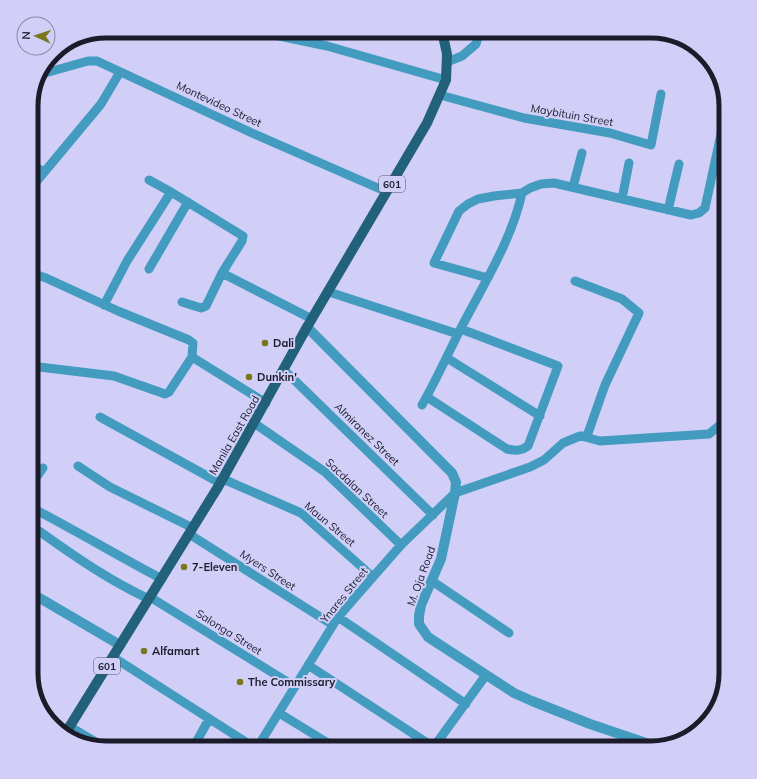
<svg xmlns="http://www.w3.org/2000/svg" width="757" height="779" font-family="Mulish,sans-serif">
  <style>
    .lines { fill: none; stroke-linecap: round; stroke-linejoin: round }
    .minor { stroke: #439cbf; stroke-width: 9 }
    .tertiary { stroke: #439cbf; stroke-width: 10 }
    .primary { stroke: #216179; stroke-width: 10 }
    .poi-dot { fill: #79761b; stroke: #d1cff8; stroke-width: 1.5 }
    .labels { text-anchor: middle; stroke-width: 4; stroke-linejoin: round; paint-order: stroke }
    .shield { fill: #d1cff8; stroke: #525168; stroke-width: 1 }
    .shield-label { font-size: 10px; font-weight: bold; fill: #1c1b2a }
    .street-label { font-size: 11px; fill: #1c1b2a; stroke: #d1cff8 }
    .poi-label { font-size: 11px; font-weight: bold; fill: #1c1b2a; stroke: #d1cff8; text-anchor: start }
    .rim { fill: none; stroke: #1c1b2a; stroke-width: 5 }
  </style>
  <rect width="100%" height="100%" fill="#d1cff8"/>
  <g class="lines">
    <path class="minor" d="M255,31l72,15 119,34
      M447,62l15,-6 14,-12 4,-13
      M38,75l50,-14h9l155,72 135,59
      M440,95l84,23 86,15 41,12 10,-51
      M31,164l13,8
      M149,180l22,12 72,44 -1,5 -20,32 -16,33 -5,2 -19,-6
      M573,187l9,-34
      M31,188l70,-84 19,-32
      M622,199l7,-36
      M668,210l11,-46
      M149,269l39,-67
      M31,273l15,5 72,33 71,29 4,3 -1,14 74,46
      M222,273l90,46
      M488,278l-54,-15 25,-52 9,-7 10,-5 16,-3 28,-3 8,-5 11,-4 13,-1 137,32 8,-2 6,-5 21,-97
      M329,292l129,42
      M104,305l23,-44 44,-69
      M447,358l93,58
      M31,366l83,10 51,18 4,-2 23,-35
      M284,370l149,145
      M427,397l80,52c9,2 14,2 21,-3l30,-80 -97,-37
      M422,405c13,-23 24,-47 36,-71 23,-46 53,-91 64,-141
      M100,417l120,66
      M254,423l71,49 76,73
      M581,436l19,5 109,-7 17,-14
      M78,466l32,21 83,41
      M223,479l78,34 72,64
      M31,485l12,-17
      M38,511c42,22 82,46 124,68
      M39,531c35,25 71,50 110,68
      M189,534l144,91
      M432,581l77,52
      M150,597l144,89
      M338,617l128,87
      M113,657l142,91
      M308,665l127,83
      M279,713l57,35
      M69,726l37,22
      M193,748l16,-29
      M257,748l81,-131 63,-72 54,-52 75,-26 14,-7 19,-17 17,-7h7l18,-51 34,-72 -17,-14 -47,-18
      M433,748l53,-73"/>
    <path class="tertiary" d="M307,327l145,146 4,9 -1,11 -14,66 -20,46 -2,11v8l9,13 86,56 18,8 58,23 65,22
      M31,593l89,52"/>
    <path class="primary" d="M65,734l153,-247 89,-160 120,-204 19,-43 1,-26 -5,-23"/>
  </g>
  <g class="poi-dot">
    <circle cx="265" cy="343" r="4"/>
    <circle cx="249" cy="377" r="4"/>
    <circle cx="184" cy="567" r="4"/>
    <circle cx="144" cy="651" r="4"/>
    <circle cx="240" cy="682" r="4"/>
  </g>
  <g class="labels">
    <g class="shield">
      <rect x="379" y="176" width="26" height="16" rx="3"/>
      <rect x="94" y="658" width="26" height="16" rx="3"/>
    </g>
    <g class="shield-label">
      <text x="392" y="188">601</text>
      <text x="107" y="670">601</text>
    </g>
    <g class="street-label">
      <text transform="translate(219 104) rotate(25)" y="4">Montevideo Street</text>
      <text transform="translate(572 115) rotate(10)" y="4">Maybituin Street</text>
      <text transform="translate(367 434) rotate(44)" y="4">Almiranez Street</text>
      <text transform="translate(234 435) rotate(-60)" y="4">Manila East Road</text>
      <text transform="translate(357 488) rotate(43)" y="4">Sacdalan Street</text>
      <text transform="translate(330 524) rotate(40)" y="4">Maun Street</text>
      <text transform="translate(268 570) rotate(33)" y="4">Myers Street</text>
      <text transform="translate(421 576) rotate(-70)" y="4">M. Oja Road</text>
      <text transform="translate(344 595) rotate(-51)" y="4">Ynares Street</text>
      <text transform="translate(229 632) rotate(32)" y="4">Salonga Street</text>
    </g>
    <g class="poi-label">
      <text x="273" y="347">Dali</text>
      <text x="257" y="381">Dunkin'</text>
      <text x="192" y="571">7-Eleven</text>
      <text x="152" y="655">Alfamart</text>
      <text x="248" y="686">The Commissary</text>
    </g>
  </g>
  <path d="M0 0H757V779H0ZM106 38H651A68 68 0 0 1 719 106V673A68 68 0 0 1 651 741H106A68 68 0 0 1 38 673V106A68 68 0 0 1 106 38Z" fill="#d1cff8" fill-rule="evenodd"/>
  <path class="rim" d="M106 38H651A68 68 0 0 1 719 106V673A68 68 0 0 1 651 741H106A68 68 0 0 1 38 673V106A68 68 0 0 1 106 38Z"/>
  <g transform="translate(36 36) rotate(273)"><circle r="19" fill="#d1cff8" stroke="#8987a6"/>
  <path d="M0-3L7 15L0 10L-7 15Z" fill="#79761b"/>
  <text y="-6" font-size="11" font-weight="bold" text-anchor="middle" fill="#1c1b2a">N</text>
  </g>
</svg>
